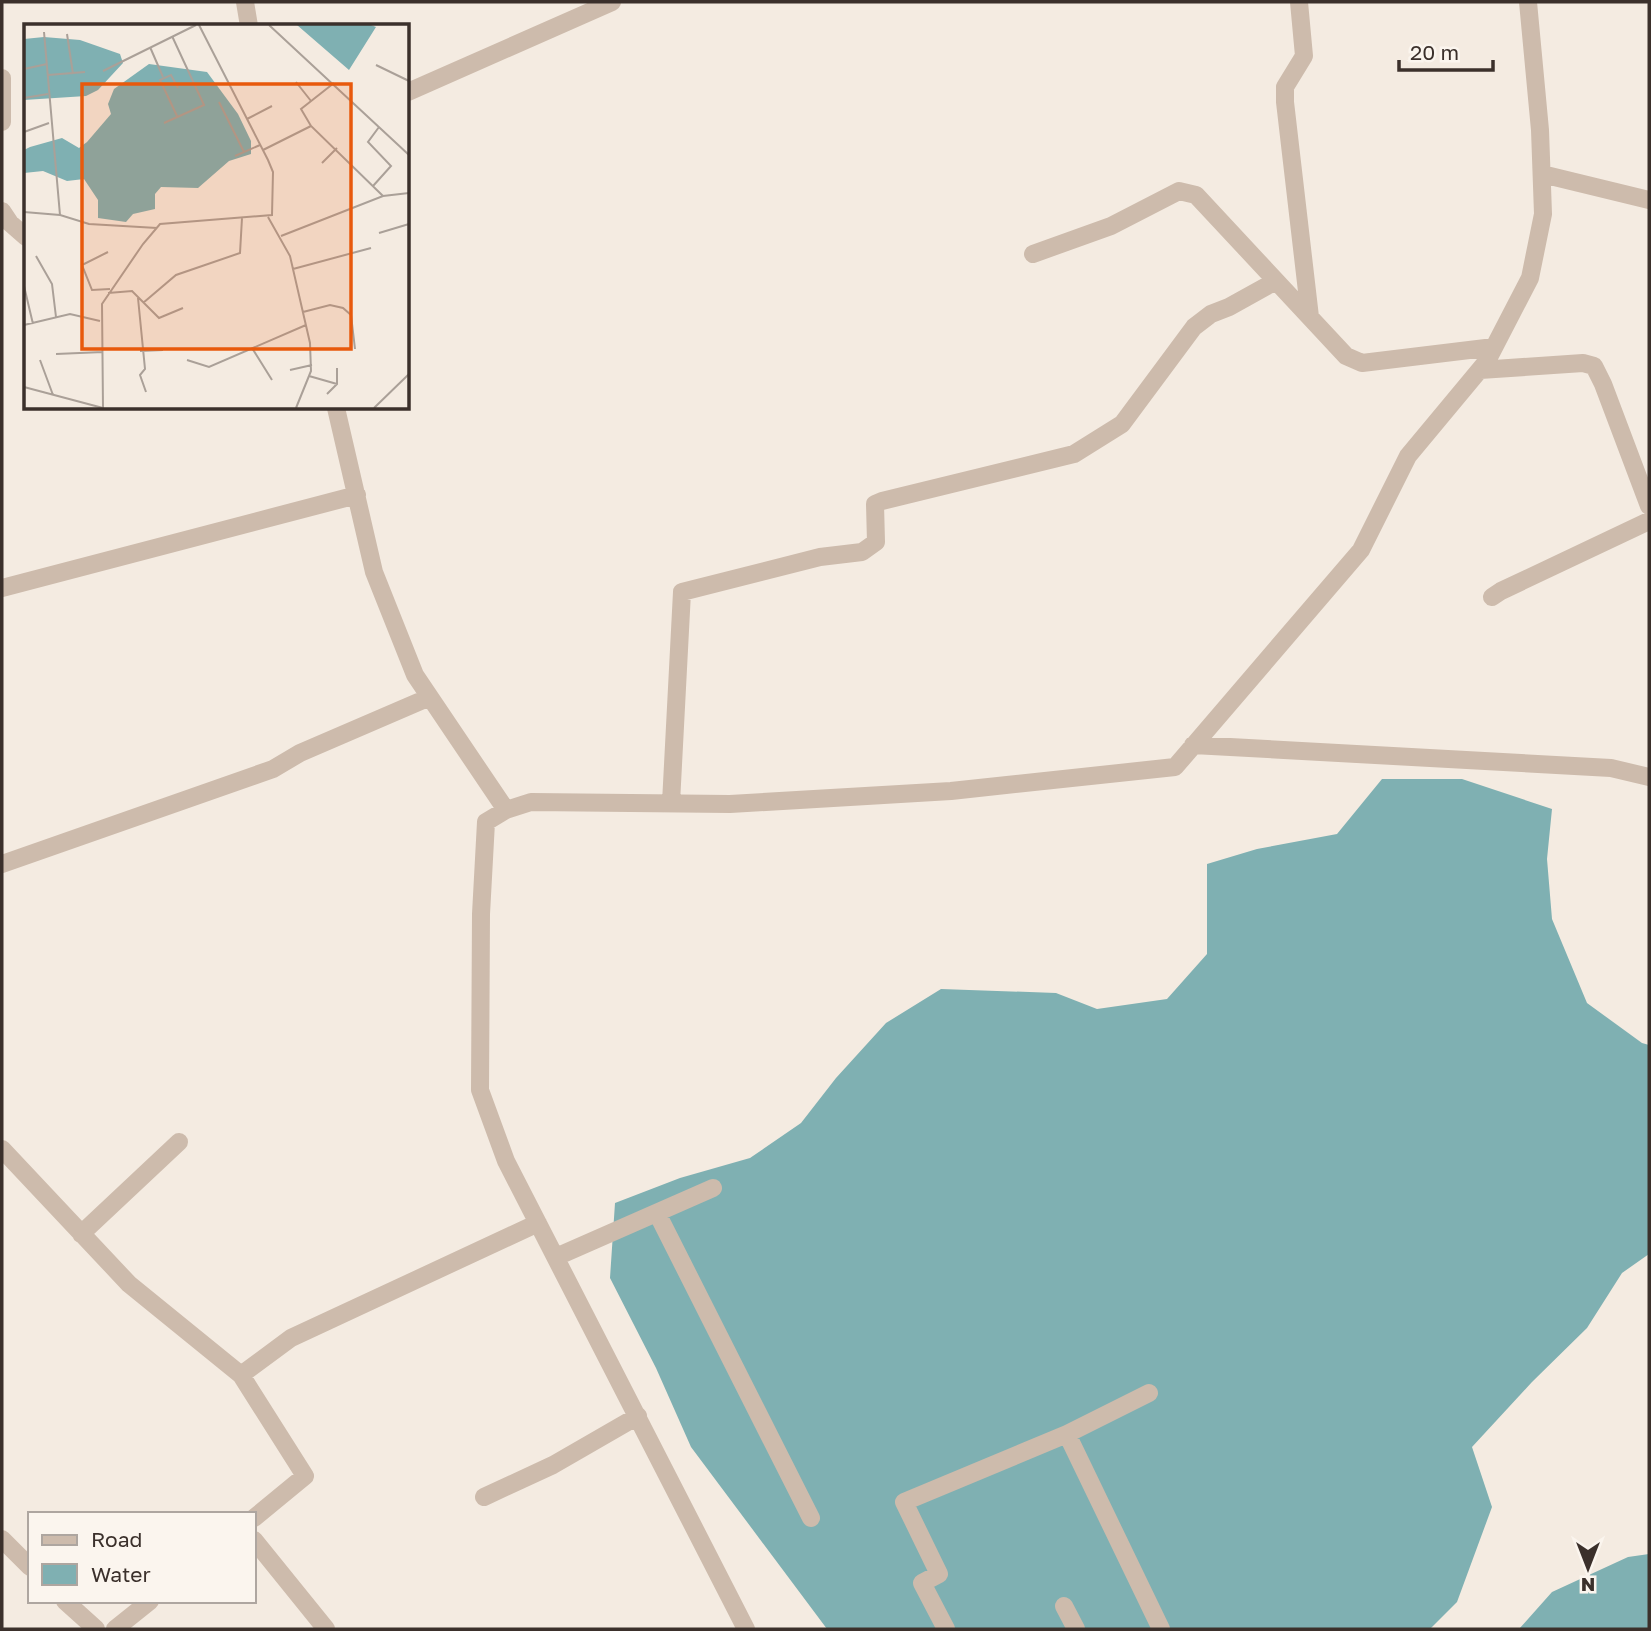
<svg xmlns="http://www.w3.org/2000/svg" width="1651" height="1631" font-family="'Golos Text',sans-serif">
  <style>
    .water { fill: #7fb0b2 }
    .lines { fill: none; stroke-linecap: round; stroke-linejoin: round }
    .minor { stroke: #cdbbac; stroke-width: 18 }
    .inset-road { fill: none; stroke: #aaa098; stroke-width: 2 }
    .view { fill: #e8590c; fill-opacity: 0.15; stroke: #e8590c; stroke-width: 3.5 }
    .inset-edge { fill: none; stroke: #3b302b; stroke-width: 3.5 }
  </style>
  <rect width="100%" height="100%" fill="#f4ebe1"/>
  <path class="water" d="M1382,779h80l90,30 -5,50 5,60 35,84 55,40 7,2v209l-27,19 -35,55 -55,54 -60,65 20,60 -35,95 -27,27h-603l-136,-182 -35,-79 -46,-90 5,-75 65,-25 70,-20 51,-35 35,-45 50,-55 55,-34 115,4 41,16 70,-10 40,-45v-90l50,-15 80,-15z
    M1649,1554v75h-130l33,-37 76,-35z"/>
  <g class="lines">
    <path class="minor" d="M245,2l4,24
      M1299,2l5,54 -19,31v15l25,215
      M2,78v44
      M408,92l204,-90
      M1542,174l107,26
      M2,211l8,12 16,14
      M1033,254l78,-28 68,-35 17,4 150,161 16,7 132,-16
      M1480,370l103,-7 11,3 9,18 46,122
      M336,408l38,164 41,103 91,135
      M2,588l355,-93
      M1492,597l9,-6 148,-70
      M1193,745l418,23 38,9
      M671,803l11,-211 138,-35 42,-5 14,-10 -1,-38 7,-3 192,-47 48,-30 72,-97 17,-13 18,-7 47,-26
      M2,864l271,-95 27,-16 130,-56
      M2,1149l127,135 112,91 64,101 -51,42
      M657,1213l154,305
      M81,1234l98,-92
      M556,1257l157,-69
      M241,1375l50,-37 247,-115
      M1067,1434l94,195
      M484,1497l69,-32 85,-49
      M2,1539l28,28
      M254,1540l72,89
      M65,1601l31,28
      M1064,1606l12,23
      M115,1629l35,-28
      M746,1629l-240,-468 -26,-71 1,-176 5,-92 20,-12 25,-8 199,2 221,-13 224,-24 186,-217 47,-94 79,-95 43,-83 13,-64 -3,-84 -12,-128
      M946,1629l-24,-46 17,-9 -35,-72 163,-68 82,-41"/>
  </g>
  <g transform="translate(24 24)">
    <rect width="385" height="385" fill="#f4ebe1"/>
    <path d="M273,1h74l5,2 -27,43zM20,13l36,3 40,14 3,9 -25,27 -12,6 -62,4v-61zM125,40l58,8 31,42 13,27v13l-22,7 -31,27 -37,-1 -6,7v15l-22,5 -7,8 -28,-4v-18l-14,-21 -17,2 -24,-10 -19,2v-23l6,-3 32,-9 17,10 8,-6 24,-28 -3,-10 6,-15z" fill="#7fb0b2"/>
    <path class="inset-road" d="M245,1l140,130M20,8l16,183 29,9 68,4M43,10l6,40M126,23l13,30M352,41l33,16M0,45l23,-5M79,47l93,-46M24,51l37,-3M272,58l15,19M310,59l-33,26 10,17 72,70M0,74l24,-4M195,78l25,50M153,92l-17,-36 11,-5 7,13M223,95l25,-13M140,99l40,-18 -32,-69M0,108l25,-9M239,126l48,-24M211,132l25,-11M298,139l15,-15M349,162l18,-20 -23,-24 11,-15M0,188l36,3M244,193l22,39 20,87 1,28 -15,37M355,209l30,-9M257,212l102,-40 26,-3M84,228l-26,13 10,25 18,-1M12,232l16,28 4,33M269,245l78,-21M0,262l9,38M84,269l24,-2 27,27 24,-10M114,274l7,71 -5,6 6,17M119,279l33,-28 64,-22 2,-35M279,288l27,-7 13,3 8,7 4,34M0,301l46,-11 30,7M228,324l20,32M116,327l23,-1M32,330l47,-2M16,336l13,35M163,336l22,7 97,-42M266,346l22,-5M285,352l28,8M0,363l79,21M303,370l10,-10v-16M79,384l-1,-104 41,-60 17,-20 112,-9 1,-43 -5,-12 -69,-135M350,384l35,-34"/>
    <path class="view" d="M58,60h269v265h-269z"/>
    <rect width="385" height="385" class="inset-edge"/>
  </g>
  <rect width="1651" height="1631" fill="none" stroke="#3b302b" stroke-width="7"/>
  <rect x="28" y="1512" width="228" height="91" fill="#fbf5ee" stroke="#aea6a0" stroke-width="2"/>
  <rect x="42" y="1535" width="35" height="10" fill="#cdbbac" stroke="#aea6a0" stroke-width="2"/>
  <text x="91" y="1547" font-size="21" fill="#3b302b">Road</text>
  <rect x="42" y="1564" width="35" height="21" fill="#7fb0b2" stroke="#aea6a0" stroke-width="2"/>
  <text x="91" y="1582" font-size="21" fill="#3b302b">Water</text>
  <g transform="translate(1588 1568) rotate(180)" stroke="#fbf5ee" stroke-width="5" paint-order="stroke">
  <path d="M0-5L12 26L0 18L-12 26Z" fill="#3b302b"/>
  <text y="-10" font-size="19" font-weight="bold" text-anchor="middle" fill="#3b302b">N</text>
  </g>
  <path d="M1399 60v10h94v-10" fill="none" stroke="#3b302b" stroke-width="3.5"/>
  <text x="1410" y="60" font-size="21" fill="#3b302b" stroke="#fbf5ee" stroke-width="5" paint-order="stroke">20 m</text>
</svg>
